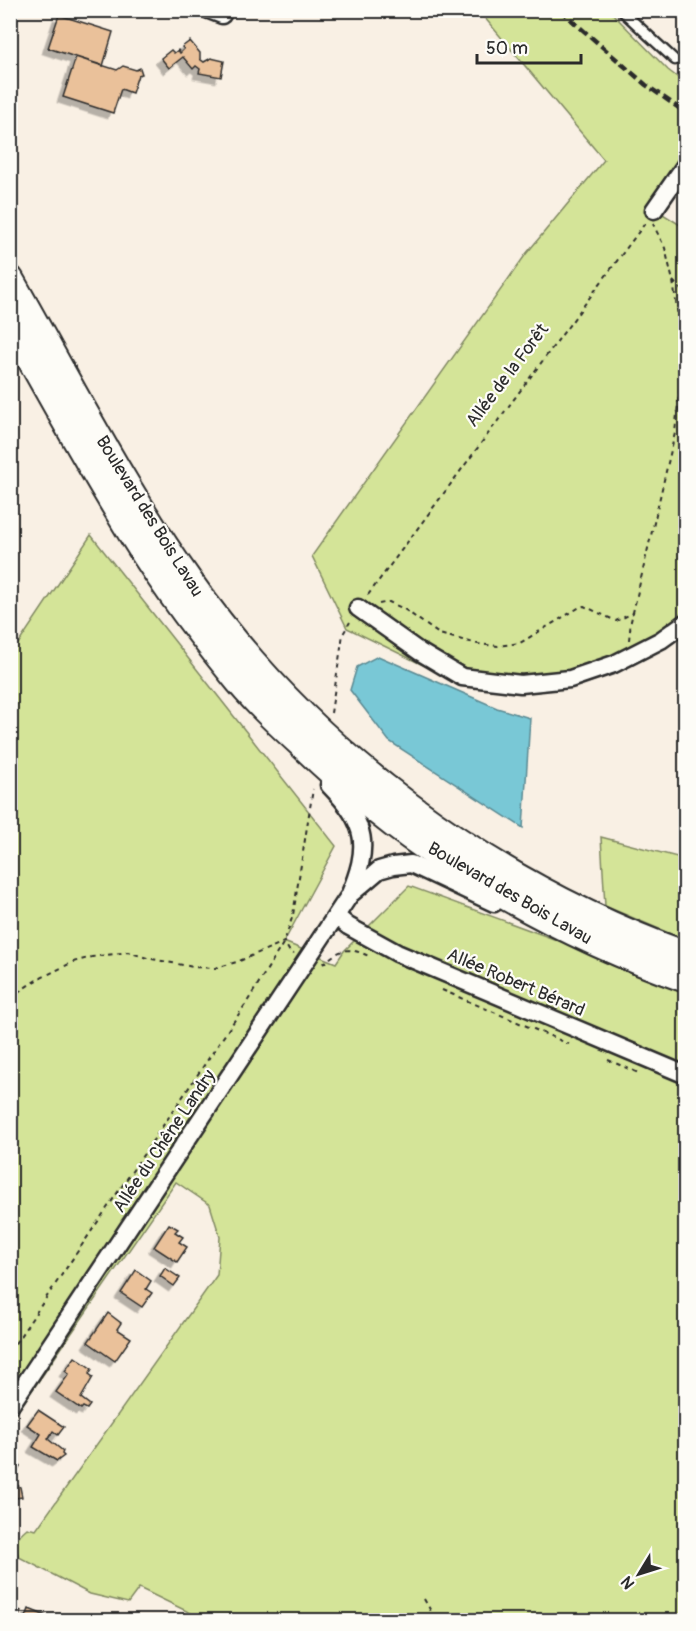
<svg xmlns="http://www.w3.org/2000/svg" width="696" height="1631" font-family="Pangolin,sans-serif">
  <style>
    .green { fill: #d4e498; stroke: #808862; stroke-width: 1.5 }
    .water { fill: #79c8d6; stroke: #5a8992; stroke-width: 1.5 }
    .building { fill: #eac19a; stroke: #2b2b2b; stroke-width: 1.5; filter: url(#shadow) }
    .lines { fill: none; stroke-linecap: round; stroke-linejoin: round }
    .service-casing { stroke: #2b2b2b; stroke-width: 13 }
    .minor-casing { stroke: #2b2b2b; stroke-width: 21 }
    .primary-casing { stroke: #2b2b2b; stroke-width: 30 }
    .path { stroke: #2b2b2b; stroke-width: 2; stroke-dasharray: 4.5 4.5; stroke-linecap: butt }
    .service { stroke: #fdfcf7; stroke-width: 8 }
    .minor { stroke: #fdfcf7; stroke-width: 16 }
    .primary { stroke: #fdfcf7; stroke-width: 26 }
    .rail { stroke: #2b2b2b; stroke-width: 4.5; stroke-dasharray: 9 4.5; stroke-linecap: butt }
    .labels { text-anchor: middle; stroke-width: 4.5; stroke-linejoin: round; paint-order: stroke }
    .street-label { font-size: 18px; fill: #2b2b2b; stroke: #fdfcf7 }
  </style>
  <defs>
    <filter id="shadow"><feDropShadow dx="-5.5" dy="5.5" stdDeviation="0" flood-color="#0004"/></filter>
  </defs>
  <rect width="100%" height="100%" fill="#f9f0e4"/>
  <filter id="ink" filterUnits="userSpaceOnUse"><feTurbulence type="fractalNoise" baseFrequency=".0167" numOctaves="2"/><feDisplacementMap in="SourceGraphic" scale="12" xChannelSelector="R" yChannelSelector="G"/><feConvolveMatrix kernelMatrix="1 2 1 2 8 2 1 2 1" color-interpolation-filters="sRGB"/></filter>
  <g filter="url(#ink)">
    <path class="green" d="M479,11h131l58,59 17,13v92l-27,36 27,17v385l-63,48 -92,30 -55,-4 -54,-23 -74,-36 -35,-72 214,-302 78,-94z
      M91,535l245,311 -52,96 52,21 8,-12 65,-65 276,101v633h-480l-66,-32 -11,15 -38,-9 -71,-37c-6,-14 -4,-19 8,-29l9,2 181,-255 3,-38 -10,-32 -34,-23 -165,239v-778l7,1z
      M601,837l84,22v81l-80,-34z"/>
    <path class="water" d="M378,656l119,52 33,10 -7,110 -134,-87 -39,-51 7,-23z"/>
    <path class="building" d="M59,15l54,17 -10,34 -55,-18z
      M190,41l10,12v6l4,3 7,-4 13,3 -3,16 -22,-4 1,-4 -4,-3 -3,3 -10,-12 -14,11 -8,-10 10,-8 3,3 4,-3 2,3 4,-4 -2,-2z
      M76,57l41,13 6,-4 13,4 4,-2 2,6 -4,1 -6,18 -11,-4 -8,24 -50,-16z
      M169,1224l9,5 -3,3 8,5 -4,5 8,5 -10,15 -23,-15z
      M165,1268l15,10 -6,8 -14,-10z
      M136,1270l15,11 -5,8 6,4 -10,14 -21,-14z
      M108,1313l13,10 -4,6 14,9 -16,23 -27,-19z
      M75,1357l17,12 -3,5 4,3 -12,21 9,7 -3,4 -4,-2 -2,2 -25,-17 13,-18 -4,-3z
      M38,1410l26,17 -6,8 -5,-4 -5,8 15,12 -1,3 2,2 -7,5 -24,-14 8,-13 -14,-9z
      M15,1456l2,9 3,1 -9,15 9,6 2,10 -12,2v-42z
      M10,1600l6,2 -2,6 7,3 -4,9 -4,-1 -3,1z
      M29,1609l17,7 -1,2 15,2h-35z"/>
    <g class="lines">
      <g class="service-casing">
        <path id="service" d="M621,10l54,50"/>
      </g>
      <g class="minor-casing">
        <path id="minor" d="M209,10l13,5
          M654,210l32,-46
          M358,608l62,44 42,25 59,7 49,-5 44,-15 47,-24 25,-18
          M352,893l27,-23 14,-4 18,-2 83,39
          M336,916l12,10 49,27 289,122
          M10,1406l339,-510c21,-50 19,-71 -20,-111"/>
      </g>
      <g class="primary-casing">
        <path id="primary" d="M10,279c57,100 112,208 179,302 121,172 299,302 497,374
          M10,323c36,64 71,128 109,190 33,56 71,109 112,159 21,27 46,50 71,73 43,41 90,82 140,113 76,49 158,91 244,121"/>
      </g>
      <path class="path" d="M673,281l13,14
        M368,595l278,-373
        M379,604l10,-2 15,7 35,25 39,10 20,2 22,-3 60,-36 4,-1 32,15 17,-8
        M629,640l2,-19 44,-188 6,-57v-39l-8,-56 -8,-33 -12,-24
        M331,713l12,-79 7,-12
        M323,964c19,-17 26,-17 48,-7
        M442,990l127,54
        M10,997l25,-16 38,-19 19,-5 36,-5 19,6 46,9 22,1 22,-6 47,-20 6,10 4,2
        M608,1060l33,14
        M10,1351l237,-349 37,-60 9,-27 20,-126
        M424,1599l12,21"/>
      <use href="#service" class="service"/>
      <use href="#minor" class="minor"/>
      <use href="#primary" class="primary"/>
      <path class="rail" d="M560,10l86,75 40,28"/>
    </g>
  </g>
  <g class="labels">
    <g class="street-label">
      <text transform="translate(507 375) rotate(-53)" y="6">Allée de la Forêt</text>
      <text transform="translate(150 516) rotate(58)" y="6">Boulevard des Bois Lavau</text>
      <text transform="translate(510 893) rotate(30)" y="6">Boulevard des Bois Lavau</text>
      <text transform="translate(516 982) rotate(23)" y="6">Allée Robert Bérard</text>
      <text transform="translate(164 1141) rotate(-56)" y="6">Allée du Chêne Landry</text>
    </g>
  </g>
  <rect width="696" height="1631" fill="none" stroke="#fdfcf7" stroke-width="36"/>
  <rect x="18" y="18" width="660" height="1595" fill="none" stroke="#2b2b2b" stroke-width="2" filter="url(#ink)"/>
  <g transform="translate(639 1574) rotate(232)" stroke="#fdfcf7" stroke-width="4.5" paint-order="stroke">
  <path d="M0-4.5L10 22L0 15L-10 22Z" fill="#2b2b2b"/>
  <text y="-9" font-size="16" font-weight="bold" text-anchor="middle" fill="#2b2b2b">N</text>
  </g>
  <path d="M477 54v9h104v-9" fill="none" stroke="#2b2b2b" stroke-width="3"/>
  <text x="486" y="54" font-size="18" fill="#2b2b2b" stroke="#fdfcf7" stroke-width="4.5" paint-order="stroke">50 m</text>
</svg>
